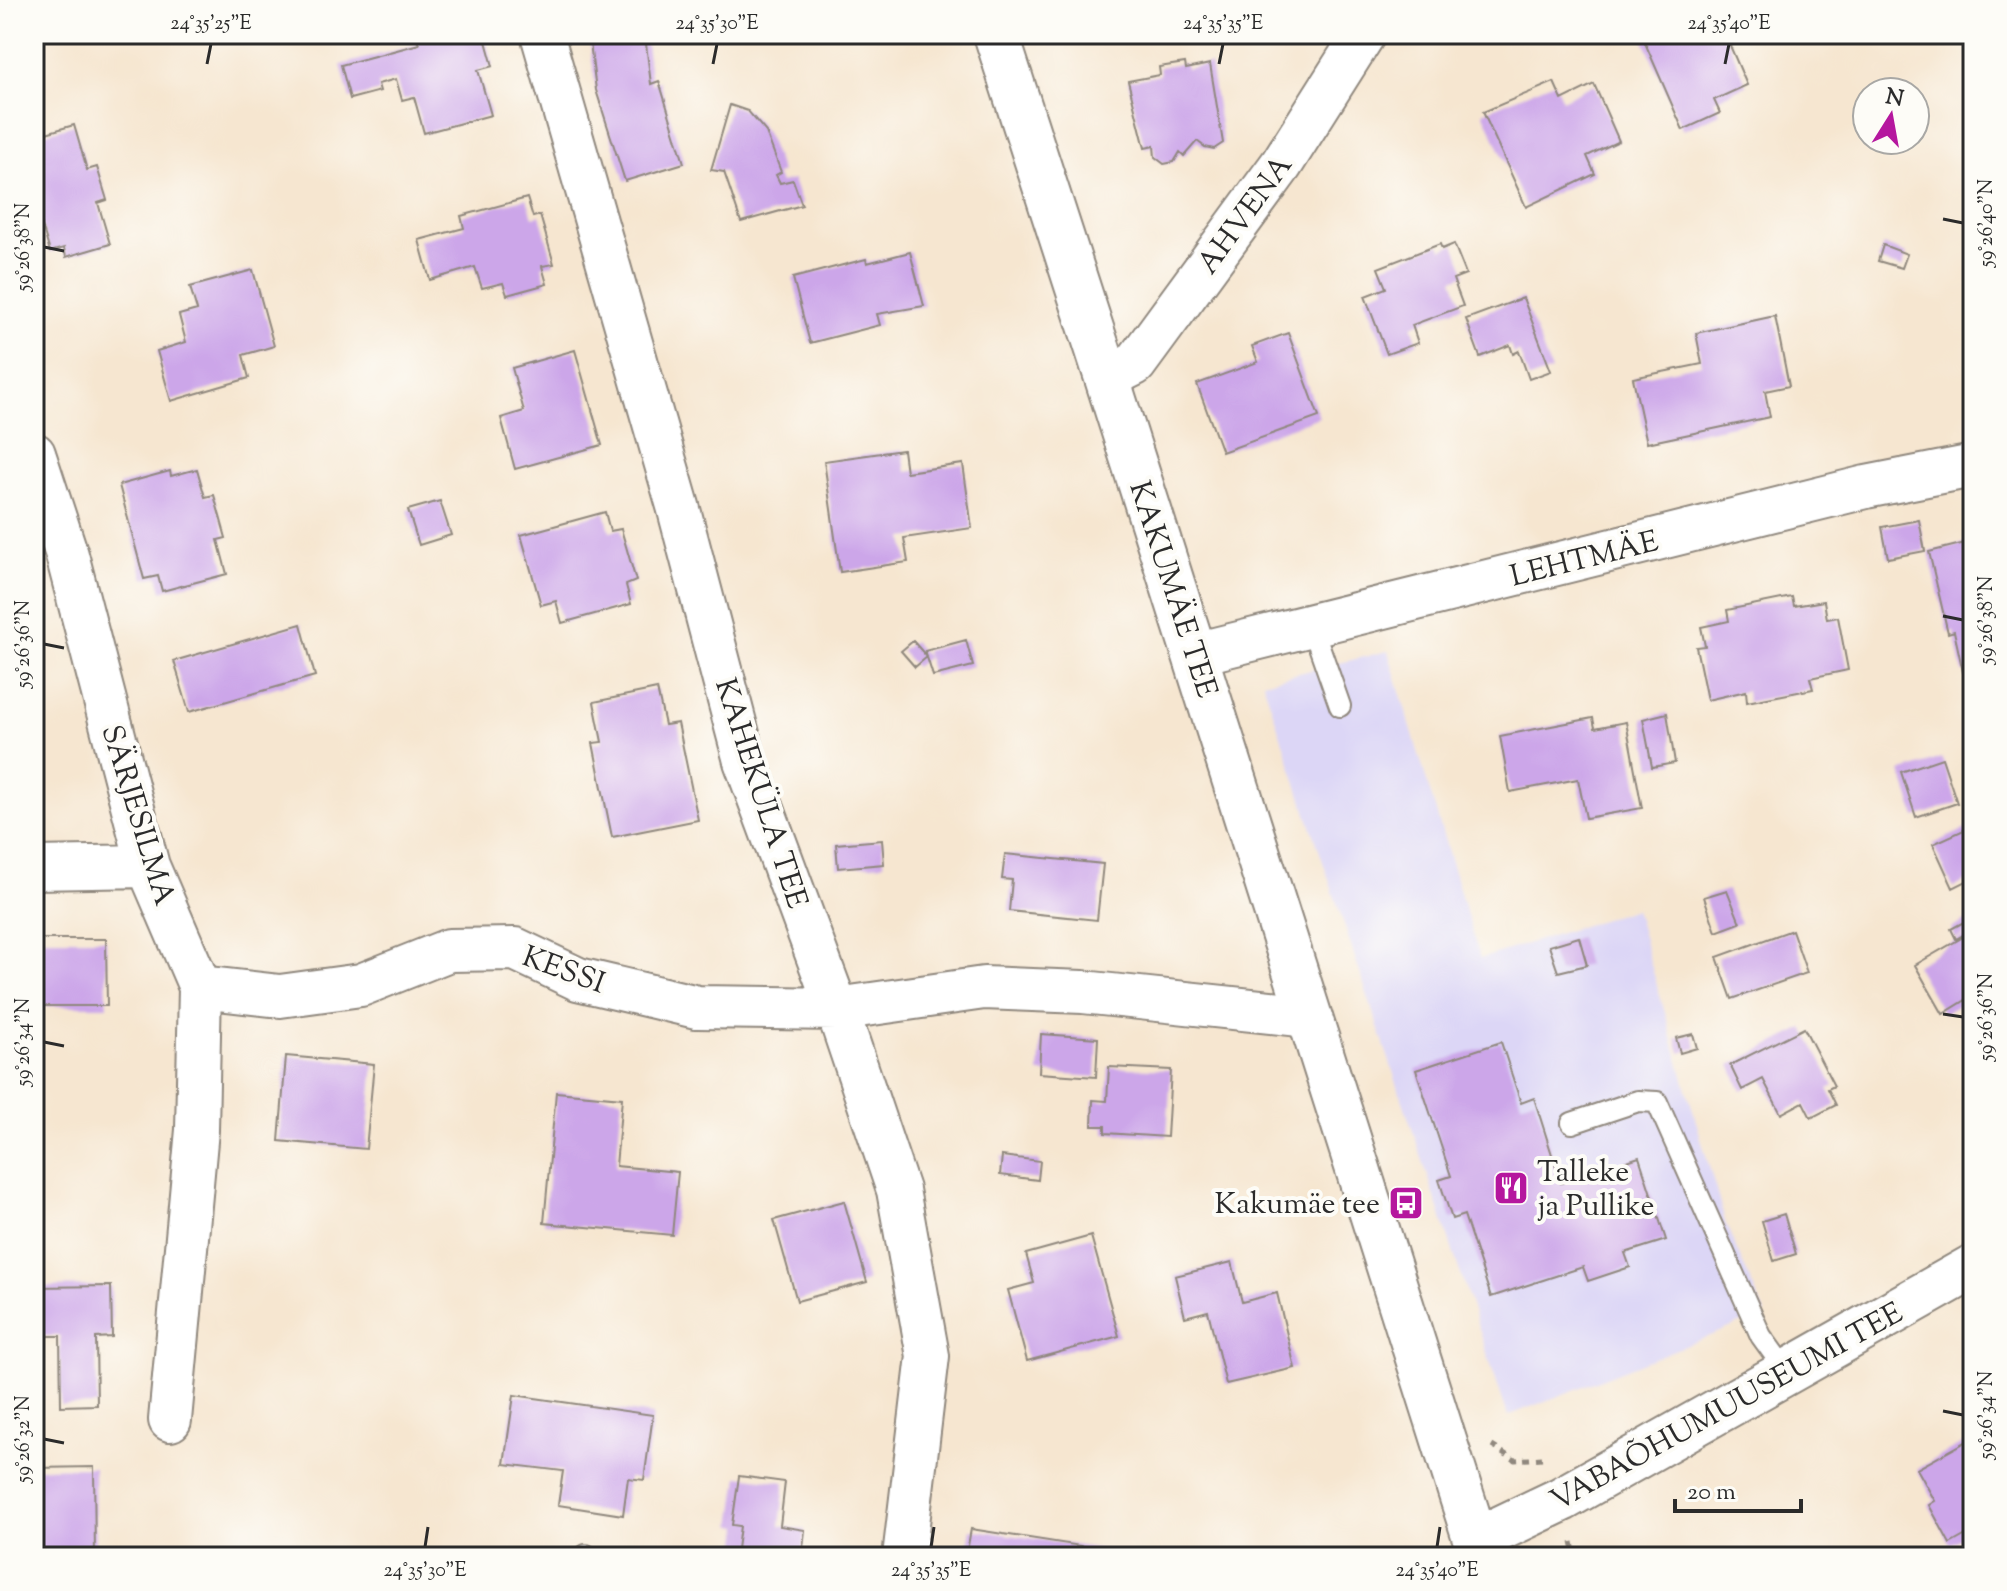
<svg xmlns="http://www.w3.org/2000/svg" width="2007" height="1591" font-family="'Sorts Mill Goudy',serif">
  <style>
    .built { fill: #dcd6f6 }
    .building { fill: #cca6e9 }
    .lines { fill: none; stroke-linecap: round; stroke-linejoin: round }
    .service-casing { stroke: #90887e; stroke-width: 24 }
    .minor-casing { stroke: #90887e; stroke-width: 46 }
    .tertiary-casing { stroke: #90887e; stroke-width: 48 }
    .path { stroke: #90887e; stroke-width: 5; stroke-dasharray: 6 6; stroke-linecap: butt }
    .service { stroke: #fff; stroke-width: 20 }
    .minor { stroke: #fff; stroke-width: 42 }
    .tertiary { stroke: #fff; stroke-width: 44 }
    .ticks { fill: none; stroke: #2b2b2b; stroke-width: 3 }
    .labels { text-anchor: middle; stroke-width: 8; stroke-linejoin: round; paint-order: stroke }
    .street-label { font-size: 30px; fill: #2b2b2b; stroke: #fdfcf7 }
    .poi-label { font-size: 30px; fill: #2b2b2b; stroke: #fdfcf7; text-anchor: start }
    .neatline { fill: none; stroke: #2b2b2b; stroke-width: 3 }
    .ticks-label { font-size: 20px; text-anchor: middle; fill: #2b2b2b }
  </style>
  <rect width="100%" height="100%" fill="#fdfcf7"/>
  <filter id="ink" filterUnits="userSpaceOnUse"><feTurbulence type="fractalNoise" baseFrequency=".0125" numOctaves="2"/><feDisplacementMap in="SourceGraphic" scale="16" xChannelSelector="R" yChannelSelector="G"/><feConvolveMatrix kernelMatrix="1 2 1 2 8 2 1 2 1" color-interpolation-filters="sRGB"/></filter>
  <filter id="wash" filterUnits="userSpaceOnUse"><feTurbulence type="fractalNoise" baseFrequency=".006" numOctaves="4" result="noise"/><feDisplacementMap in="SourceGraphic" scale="32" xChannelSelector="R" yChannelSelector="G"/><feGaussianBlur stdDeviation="1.8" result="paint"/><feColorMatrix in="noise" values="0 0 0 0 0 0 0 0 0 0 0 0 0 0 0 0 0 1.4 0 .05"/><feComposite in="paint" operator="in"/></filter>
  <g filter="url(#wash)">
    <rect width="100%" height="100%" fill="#f6e6d0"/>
    <path class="built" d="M1388,651l92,308 155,-50 91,316 39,89 -257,102 -245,-734z"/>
    <g id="blocks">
      <path class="building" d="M426,34h58l9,32 -15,4 13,45 -67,18 -10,-36 -12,3 -6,-21 -18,5 2,7 -30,8 -9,-34 78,-21 -3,-7z
        M654,34l-2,8 -6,2 5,40 8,-3 25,82 -59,18 -29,-91 -7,-55z
        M1047,34h29l1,3 -26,8z
        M1647,34h78l22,51 -33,15 6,13 -37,17 -41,-94z
        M1185,63l1,6 24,-5 13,79 -9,6 -9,-2 -8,-6 -13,15 -4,-4 -6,10 -10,2 -9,-7 -1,-11 -9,2 -17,-67 32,-6 -1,-8z
        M1554,82l8,18 32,-16 25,57 -32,15 8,18 -69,33 -43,-95z
        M730,105l18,6 18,21 15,40 -5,3 4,8 13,-3 9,25 -61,17 -17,-50 -13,-2z
        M42,118l4,15 28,-8 13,45 10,-3 10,33 -9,3 12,41 -44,13 -2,-9 -14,4 -16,-53v-78z
        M527,198l6,19 7,-2 14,49 -12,2 5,18 -40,11 -4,-12 -21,5 -7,-21 -45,13 -11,-40 45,-12 -3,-12z
        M1440,244l2,5 12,-5 12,30 -13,5 10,27 -51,19 6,18 -31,11 -22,-58 21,-8 -8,-20z
        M1883,245l24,9 -5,14 -24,-7z
        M910,252l14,54 -47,8 3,11 -70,18 -17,-65 73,-19 1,4z
        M253,270l21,76 -31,9 6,23 -78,23 -14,-50 29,-9 -7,-27 18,-5 -7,-23z
        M1523,298l28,73 -22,8 -10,-28 -6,3 -3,-9 -30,12 -14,-38z
        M1775,316l14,70 -24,5 5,26 -123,26 -14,-65 69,-14 -6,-31z
        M1288,333l31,84 -97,35 -25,-68 61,-22 -6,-16z
        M575,350l27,95 -87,24 -14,-51 23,-7 -12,-43z
        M903,450l3,22 57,-8 9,64 -68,10 4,24 -68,10 -16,-111z
        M197,469l8,28 9,-2 12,43 -8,2 9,34 -65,17 -4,-15 -14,3 -25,-94 51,-14 1,5z
        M440,501l11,34 -32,10 -11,-35z
        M605,512l5,19 11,-2 15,52 -10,4 5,19 -69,19 -6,-22 -15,4 -20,-70z
        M1919,520l6,31 -37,7 -6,-31z
        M1973,541v130l-10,1 -9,-41 -6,2 -19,-81z
        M1792,597l2,9 30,-5 3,18 11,-2 10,53 -38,8 3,11 -66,13 -1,-11 -39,9 -11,-53 9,-1 -4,-19 28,-6 -2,-11z
        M301,624l14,52 -126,36 -15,-51z
        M966,640l7,26 -40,10 -8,-25z
        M913,641l14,16 -12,10 -14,-16z
        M657,689l8,36 13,-2 20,97 -86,17 -19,-94 9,-1 -8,-40z
        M1667,713l8,50 -23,4 -9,-48z
        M1593,718l2,10 31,-6 16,86 -56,10 -8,-39 -68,13 -10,-56z
        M1942,758l15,45 -41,14 -15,-45z
        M1966,829l7,15v34l-20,10 -20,-44z
        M882,840l2,24 -46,4 -2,-24z
        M1005,854l98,10 -6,56 -88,-9 3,-31 -10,-1z
        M1727,890l13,33 -24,9 -12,-35z
        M1973,917v23l-4,2 -4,-8 -9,5 -5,-10z
        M1792,930l15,43 -75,26 -15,-42z
        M1965,936l4,8 4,-3v71l-7,-12 -23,14 -28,-49z
        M1579,937l8,28 -29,7 -9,-26z
        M34,939h72l1,67h-73z
        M1804,1028l30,58 -6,3 8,16 -25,13 -8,-16 -22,12 -18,-35 -21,11 -12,-25z
        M1041,1034l57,4 -2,39 -57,-4z
        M1693,1034l4,14 -17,5 -4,-15z
        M1501,1042l20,61 13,-5 27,85 78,-26 27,83 -41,13 5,14 -42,14 -5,-14 -92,30 -27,-82 -12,4 -13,-39 12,-4 -35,-106z
        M286,1056l88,8 -8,85 -87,-8z
        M1109,1067l62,3 -4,67 -62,-4v-7h-13l1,-26 14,1z
        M556,1092l66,6 -6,68 62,6 -6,63 -128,-12z
        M1002,1156l38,5 -2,19 -38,-5z
        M844,1201l23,81 -70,19 -23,-81z
        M1784,1214l12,40 -22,7 -12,-40z
        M1091,1236l28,100 -92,25 -19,-71 26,-7 -8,-29z
        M1232,1262l10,40 35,-9 18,75 -69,16 -18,-73 -23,6 -10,-41z
        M111,1286l1,51 -16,1 1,67 -36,1 -1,-70h-26v-49z
        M514,1395l139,20 -9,65 -16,-2 -5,37 -65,-10 5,-34 -59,-7z
        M1973,1438v93l-23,13 -21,-39 6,-4 -18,-32z
        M94,1467l1,90h-61v-89z
        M739,1476l46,6 -5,44 25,4 -3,27h-66l4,-31 -8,-1z
        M971,1529l148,23 -1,5h-152z"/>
    </g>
  </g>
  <g filter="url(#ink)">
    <use href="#blocks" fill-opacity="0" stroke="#90887e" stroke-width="2"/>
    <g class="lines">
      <g class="service-casing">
        <path id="service" d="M1312,626l28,80
          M1572,1123l66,-22 19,1 104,234 26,36
          M586,1555l1,2"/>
      </g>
      <g class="minor-casing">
        <path id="minor" d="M542,34l136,472 67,255 92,248 61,181 30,166 -24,201
          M1107,378l28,-14 146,-199 83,-131
          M34,454l33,101 81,311 52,121 -3,143 -27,290
          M1195,654l671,-167 107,-21
          M34,868l114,-2
          M200,987l80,9 81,-11 88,-35 66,-1 63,30 119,28 140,2 147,-21 99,4 226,24"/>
      </g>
      <g class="tertiary-casing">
        <path id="tertiary" d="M996,34l111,344 374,1179
          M1476,1540l86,-41 411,-232"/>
      </g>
      <path class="path" d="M1492,1446l23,14 27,-2
        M1572,1542l3,15"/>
      <use href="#service" class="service"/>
      <use href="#minor" class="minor"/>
      <use href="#tertiary" class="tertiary"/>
    </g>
  </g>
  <path class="ticks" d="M207,64l4,-20M713,64l4,-20M1219,64l4,-20M1725,64l4,-20M1943,219l20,4M44,247l20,4M1943,616l20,4M44,644l20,4M1943,1014l20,3M44,1042l20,4M1943,1411l20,4M44,1439l20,4M425,1547l3,-20M931,1547l3,-20M1437,1547l3,-20"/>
  <defs>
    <g id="restaurant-square" transform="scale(1.8)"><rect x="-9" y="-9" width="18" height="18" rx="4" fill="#b5179e" stroke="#fdfcf7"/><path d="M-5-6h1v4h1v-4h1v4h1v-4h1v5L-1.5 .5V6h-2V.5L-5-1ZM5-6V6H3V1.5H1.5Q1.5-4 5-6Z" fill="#fff"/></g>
    <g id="bus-square" transform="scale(1.8)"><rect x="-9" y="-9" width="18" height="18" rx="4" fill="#b5179e" stroke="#fdfcf7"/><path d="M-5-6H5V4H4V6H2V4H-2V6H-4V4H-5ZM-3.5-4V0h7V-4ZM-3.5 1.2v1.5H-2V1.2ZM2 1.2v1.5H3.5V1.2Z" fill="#fff"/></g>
  </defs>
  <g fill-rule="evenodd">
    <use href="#restaurant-square" x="1511" y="1188"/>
    <use href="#bus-square" x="1406" y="1203"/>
  </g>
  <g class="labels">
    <g class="street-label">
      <text transform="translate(1244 214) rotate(-54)" y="10">AHVENA</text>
      <text transform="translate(1584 558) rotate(-14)" y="10">LEHTMÄE</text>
      <text transform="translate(1174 589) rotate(72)" y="10">KAKUMÄE TEE</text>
      <text transform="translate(762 793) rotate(72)" y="10">KAHEKÜLA TEE</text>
      <text transform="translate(139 815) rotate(73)" y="10">SÄRJESILMA</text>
      <text transform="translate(564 969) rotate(20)" y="10">KESSI</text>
      <text transform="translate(1726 1406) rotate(-29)" y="10">VABAÕHUMUUSEUMI TEE</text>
    </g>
    <g class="poi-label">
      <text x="1537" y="1181">Talleke<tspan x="1537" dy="34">ja Pullike</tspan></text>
      <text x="1380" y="1213" text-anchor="end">Kakumäe tee</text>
    </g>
  </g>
  <rect width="2007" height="1591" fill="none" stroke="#fdfcf7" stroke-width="88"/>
  <g transform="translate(1891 116) rotate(11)"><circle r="38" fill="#fdfcf7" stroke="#a9a8a5" stroke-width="2"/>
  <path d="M0-6L14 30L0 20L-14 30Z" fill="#b5179e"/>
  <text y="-12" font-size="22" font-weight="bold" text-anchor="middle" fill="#2b2b2b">N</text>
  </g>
  <path d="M1675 1499v12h126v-12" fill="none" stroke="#2b2b2b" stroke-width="4"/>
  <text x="1687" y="1499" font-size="24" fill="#2b2b2b" stroke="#fdfcf7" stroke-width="6" paint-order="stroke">20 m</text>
  <rect x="44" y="44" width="1919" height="1503" class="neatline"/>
  <g class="ticks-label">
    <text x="211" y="29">24°35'25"E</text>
    <text x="717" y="29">24°35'30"E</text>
    <text x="1223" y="29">24°35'35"E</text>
    <text x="1729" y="29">24°35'40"E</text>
    <text transform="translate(1985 223) rotate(-90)" y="7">59°26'40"N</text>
    <text transform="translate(22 247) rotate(-90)" y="7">59°26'38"N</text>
    <text transform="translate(1985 620) rotate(-90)" y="7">59°26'38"N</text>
    <text transform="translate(22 644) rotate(-90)" y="7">59°26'36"N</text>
    <text transform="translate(1985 1017) rotate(-90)" y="7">59°26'36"N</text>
    <text transform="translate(22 1042) rotate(-90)" y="7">59°26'34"N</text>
    <text transform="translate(1985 1415) rotate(-90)" y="7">59°26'34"N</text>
    <text transform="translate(22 1439) rotate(-90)" y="7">59°26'32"N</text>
    <text x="425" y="1576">24°35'30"E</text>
    <text x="931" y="1576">24°35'35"E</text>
    <text x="1437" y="1576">24°35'40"E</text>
  </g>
</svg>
